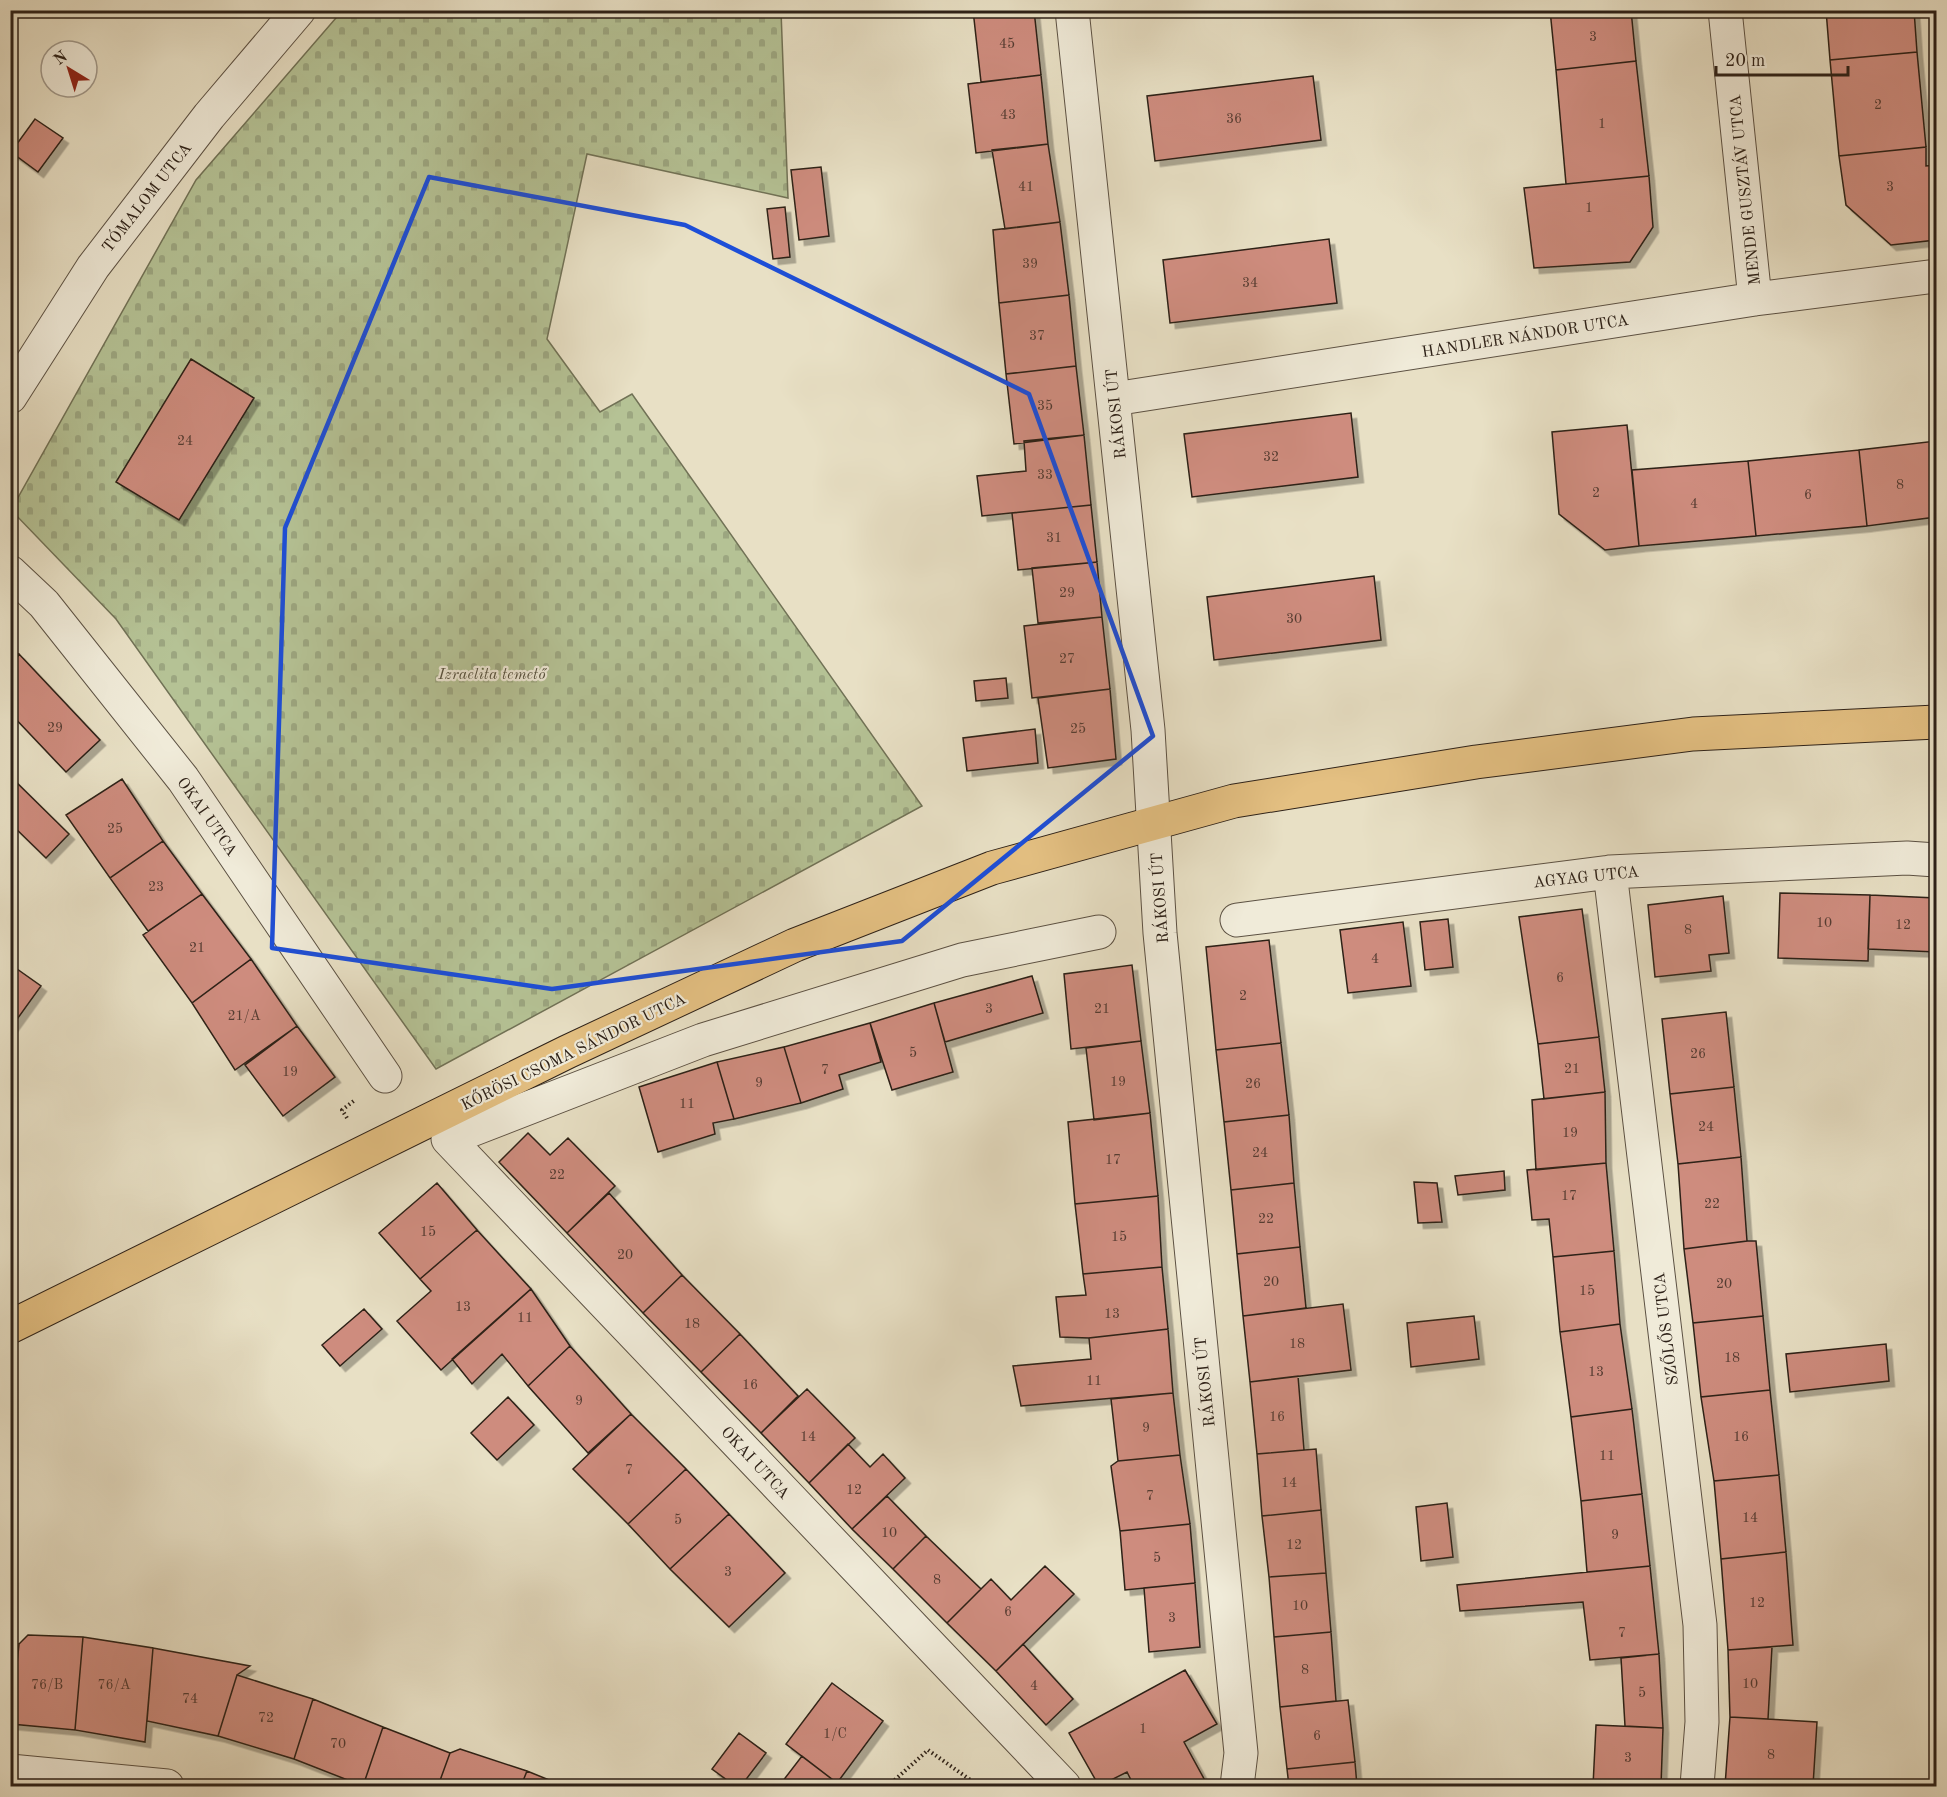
<svg xmlns="http://www.w3.org/2000/svg" width="1947" height="1797" font-family="'Old Standard TT',serif">
  <style>
    .cemetery { fill: url(#cemetery-stones); stroke: #717256; stroke-width: 1.5 }
    .building { fill: #ce8c7e; stroke: #2d2118; stroke-width: 1.5; filter: url(#shadow) }
    .lines { fill: none; stroke-linecap: round; stroke-linejoin: round }
    .minor-casing { stroke: #5c5143; stroke-width: 35 }
    .tertiary-casing { stroke: #5c5143; stroke-width: 35 }
    .primary-casing { stroke: #2d2118; stroke-width: 35 }
    .path { stroke: #2d2118; stroke-width: 4; stroke-dasharray: 1.5 3; stroke-linecap: butt }
    .minor { stroke: #f0ebd9; stroke-width: 33 }
    .tertiary { stroke: #f0ebd9; stroke-width: 33 }
    .primary { stroke: #e4c082; stroke-width: 33 }
    .marked { fill: none; stroke: #1d4ed8; stroke-width: 4.5; stroke-linejoin: round }
    .labels { text-anchor: middle; stroke-width: 4.5; stroke-linejoin: round; paint-order: stroke }
    .number-label { font-size: 14px; fill: #553c32 }
    .street-label { font-size: 16px; fill: #2d2118; stroke: #f0ebd9 }
    .park-label { font-size: 16px; font-style: italic; fill: #56513e; stroke: #f0ebd9 }
  </style>
  <defs>
    <pattern id="cemetery-stones" width="16" height="16" patternUnits="userSpaceOnUse" patternTransform="scale(1.5)"><rect width="16" height="16" fill="#b5c295"/><path d="M2 7V4a2 2 0 0 1 4 0v3zM10 15v-3a2 2 0 0 1 4 0v3z" fill="#9ca680"/></pattern>
    <filter id="shadow"><feDropShadow dx="5.5" dy="5.5" stdDeviation="0" flood-color="#0004"/></filter>
  </defs>
  <rect width="100%" height="100%" fill="#e8e0c5"/>
  <filter id="stains"><feTurbulence type="fractalNoise" baseFrequency=".00333" numOctaves="4"/><feColorMatrix values="0 0 0 0 .2 0 0 0 0 .09 0 0 0 0 .02 0 0 0 .5 -.17"/></filter>
  <radialGradient id="worn" r=".72"><stop offset=".6" stop-color="#630" stop-opacity="0"/><stop offset="1" stop-color="#630" stop-opacity=".3"/></radialGradient>
  <path class="cemetery" d="M342,11h439l7,187 -201,-44 -40,185 53,73 32,-18 290,412 -486,263 -320,-450 -105,-109 185,-330z"/>
  <path class="building" d="M973,10h61l7,65 -60,7z
    M1550,10h81l5,51 -80,9z
    M1826,10h88l3,42 -87,8z
    M1917,52l9,95 -87,9 -9,-96z
    M1636,61l13,115 -83,8 -10,-114z
    M1041,75l7,69 -72,9 -8,-69z
    M1313,76l8,64 -166,21 -8,-65z
    M35,119l28,19 -25,34 -27,-20z
    M1048,144l12,78 -55,7 -13,-79z
    M1926,147v19l10,-1v75l-45,5 -45,-40 -7,-49z
    M821,167l8,69 -30,4 -8,-70z
    M1649,176l4,51 -23,35 -96,6 -10,-80z
    M785,207l5,50 -17,2 -6,-50z
    M1060,222l9,73 -70,8 -6,-73z
    M1329,239l8,64 -167,20 -7,-63z
    M1069,295l7,71 -70,8 -7,-71z
    M191,359l63,39 -75,122 -63,-38z
    M1076,366l8,69 -70,9 -8,-70z
    M1351,413l7,64 -166,20 -8,-63z
    M1627,425l12,121 -34,4 -46,-36 -7,-82z
    M1084,435l7,70 -109,11 -5,-40 49,-5 -2,-30z
    M1936,441v76l-69,9 -8,-76z
    M1859,450l8,76 -111,10 -8,-75z
    M1748,461l8,75 -117,10 -7,-76z
    M1091,505l6,57 -79,8 -6,-57z
    M1097,562l5,55 -64,6 -6,-55z
    M1374,576l7,64 -167,20 -7,-63z
    M1102,617l8,72 -78,9 -8,-72z
    M10,650l9,4 -9,17z
    M19,654l81,86 -34,32 -56,-59v-42z
    M1006,678l2,20 -32,3 -2,-20z
    M1110,689l6,70 -68,9 -10,-70z
    M1035,729l3,34 -71,8 -4,-33z
    M10,776l59,58 -23,24 -36,-35z
    M122,779l41,62 -53,37 -44,-63z
    M163,841l39,53 -54,37 -38,-53z
    M1780,893l90,2 -2,66 -90,-3z
    M202,894l49,65 -59,44 -49,-68z
    M1870,895l66,3v54l-68,-3z
    M1723,896l6,57 -20,2 2,16 -56,6 -7,-72z
    M1582,909l17,128 -61,7 -19,-127z
    M1448,919l5,48 -28,3 -5,-48z
    M1403,922l8,64 -63,7 -8,-63z
    M1269,940l12,103 -65,7 -10,-103z
    M251,959l46,67 -62,44 -43,-67z
    M10,964l31,22 -31,43z
    M1132,965l9,76 -70,8 -7,-75z
    M1032,976l11,37 -98,29 -11,-39z
    M934,1003l19,69 -61,18 -22,-67z
    M1726,1012l8,75 -64,7 -8,-75z
    M870,1023l11,39 -42,13 4,14 -42,14 -17,-56z
    M297,1026l38,51 -52,39 -38,-51z
    M1599,1037l6,55 -61,7 -6,-55z
    M1141,1041l9,72 -56,7 -8,-72z
    M1281,1043l8,72 -65,7 -8,-72z
    M784,1047l17,56 -67,16 -17,-57z
    M717,1062l17,57 -21,4 2,11 -57,18 -19,-65z
    M1734,1087l7,70 -63,7 -8,-70z
    M1605,1092l1,71 -70,7 -4,-70z
    M1150,1113l8,83 -83,8 -7,-82z
    M1289,1115l5,68 -63,7 -7,-68z
    M528,1133l22,22 18,-17 47,48 -48,47 -68,-71z
    M1741,1157l6,84 -63,8 -6,-85z
    M1606,1163l8,88 -61,6 -4,-38 -17,1 -5,-50z
    M1504,1171l1,19 -47,5 -3,-19z
    M1414,1182l23,1 5,39 -24,1z
    M437,1183l40,47 -57,49 -41,-46z
    M1294,1183l6,64 -63,7 -6,-64z
    M609,1193l73,82 -39,38 -76,-80z
    M1158,1196l4,71 -79,7 -8,-70z
    M477,1230l54,59 -90,81 -44,-49 34,-30 -11,-12z
    M1747,1241h9l7,75 -70,7 -9,-74z
    M1300,1247l6,61 -63,8 -6,-62z
    M1614,1251l6,73 -60,8 -7,-75z
    M1162,1267l6,62 -79,9 -29,-1 -4,-40 30,-2 -3,-21z
    M682,1275l58,59 -39,38 -58,-59z
    M531,1289l39,57 -42,40 -26,-32 -30,30 -20,-25z
    M1343,1304l8,66 -101,12 -7,-66z
    M364,1309l18,20 -42,37 -18,-21z
    M1474,1316l5,43 -68,8 -4,-44z
    M1763,1316l7,74 -69,7 -8,-74z
    M1620,1324l12,85 -61,8 -11,-85z
    M1168,1329l5,64 -152,13 -8,-40 78,-7 -2,-21z
    M740,1334l58,62 -37,37 -60,-61z
    M1886,1344l3,37 -99,11 -4,-38z
    M570,1346l61,68 -43,39 -60,-67z
    M1298,1376l6,74 -47,4 -7,-72z
    M807,1389l48,49 -46,45 -48,-50z
    M1770,1390l9,85 -65,6 -13,-84z
    M1173,1393l7,62 -62,6 -7,-62z
    M508,1397l26,28 -37,35 -26,-27z
    M1632,1409l10,85 -61,7 -10,-84z
    M631,1414l55,55 -58,55 -55,-55z
    M848,1444l22,23 13,-13 22,24 -53,51 -43,-46z
    M1316,1449l5,61 -59,6 -5,-62z
    M1180,1455l10,69 -70,7 -9,-65 7,-5z
    M686,1469l43,45 -59,55 -42,-45z
    M1779,1475l7,77 -65,7 -7,-78z
    M1642,1494l8,72 -63,6 -6,-71z
    M887,1496l39,40 -33,33 -41,-40z
    M1447,1503l6,54 -32,4 -5,-54z
    M1321,1510l5,63 -57,4 -7,-61z
    M729,1514l56,59 -56,54 -59,-58z
    M1190,1524l5,59 -70,7 -5,-59z
    M926,1536l55,53 -34,34 -54,-54z
    M1786,1552l7,93 -65,5 -7,-91z
    M1045,1566l29,28 -78,77 -49,-48 44,-44 20,21z
    M1650,1566l9,88 -69,6 -7,-58 -123,9 -3,-26z
    M1326,1573l5,59 -57,5 -5,-60z
    M1195,1583l5,64 -51,5 -5,-64z
    M1331,1632l5,69 -56,6 -6,-70z
    M28,1635l55,2 -8,93 -64,-6 8,-80z
    M83,1637l70,11 -8,94 -70,-12z
    M10,1643l9,1 -8,80 -1,-1z
    M1023,1644l50,55 -27,26 -50,-54z
    M1772,1647l-4,72 -38,-2 -2,-67z
    M153,1648l97,18 -13,9 -19,61 -71,-15z
    M1659,1654l4,74 -38,-2 -4,-68z
    M1185,1670l32,54 -33,18 24,44h-74l-7,-14 -28,14 -30,-53z
    M237,1675l76,24 -19,60 -76,-23z
    M832,1683l51,38 -46,62 -51,-39z
    M313,1699l70,28 -20,59 -69,-27z
    M1348,1700l7,62 -68,7 -7,-62z
    M1730,1717l87,5 -4,64h-88z
    M1596,1725l67,3 -2,58h-68z
    M383,1727l67,26 -12,33h-75z
    M739,1733l27,20 -25,33h-6l-23,-17z
    M460,1749l67,22 -6,15h-83l12,-33z
    M802,1756l35,27 -3,3h-55z
    M1355,1762l2,24h-68l-2,-17z
    M527,1771l37,15h-43z"/>
  <g class="lines">
    <g class="minor-casing">
      <path id="minor" d="M1072,10l76,720 12,203 81,820 -4,33
        M1725,10l30,289
        M10,397l83,-130 116,-151 90,-106
        M1114,399l641,-100 181,-23
        M10,572l34,32 139,175 202,297
        M1610,872l90,753 2,97 -5,64
        M1237,920l373,-48 297,-14 29,2
        M1064,1786l-616,-647 255,-99 259,-80 137,-28"/>
    </g>
    <g class="tertiary-casing">
      <path id="tertiary" d="M10,1771l157,15"/>
    </g>
    <g class="primary-casing">
      <path id="primary" d="M10,1327l557,-275 228,-107 197,-77 242,-67 242,-39 217,-28 243,-12"/>
    </g>
    <path class="path" d="M347,1118l-5,-8 13,-10
      M888,1786l40,-36 51,36"/>
    <use href="#minor" class="minor"/>
    <use href="#tertiary" class="tertiary"/>
    <use href="#primary" class="primary"/>
  </g>
  <path class="marked" d="M429,177l256,48 344,169 124,342 -251,205 -350,48 -280,-41 13,-420z"/>
  <g class="labels">
    <g class="number-label">
      <text x="1593" y="41">3</text>
      <text x="1007" y="48">45</text>
      <text x="1878" y="109">2</text>
      <text x="1008" y="119">43</text>
      <text x="1234" y="123">36</text>
      <text x="1602" y="128">1</text>
      <text x="1026" y="191">41</text>
      <text x="1890" y="191">3</text>
      <text x="1589" y="212">1</text>
      <text x="1030" y="268">39</text>
      <text x="1250" y="287">34</text>
      <text x="1037" y="340">37</text>
      <text x="1045" y="410">35</text>
      <text x="185" y="445">24</text>
      <text x="1271" y="461">32</text>
      <text x="1045" y="479">33</text>
      <text x="1900" y="489">8</text>
      <text x="1596" y="497">2</text>
      <text x="1808" y="499">6</text>
      <text x="1694" y="508">4</text>
      <text x="1054" y="542">31</text>
      <text x="1067" y="597">29</text>
      <text x="1294" y="623">30</text>
      <text x="1067" y="663">27</text>
      <text x="55" y="732">29</text>
      <text x="1078" y="733">25</text>
      <text x="115" y="833">25</text>
      <text x="156" y="891">23</text>
      <text x="1824" y="927">10</text>
      <text x="1903" y="929">12</text>
      <text x="1688" y="934">8</text>
      <text x="197" y="952">21</text>
      <text x="1375" y="963">4</text>
      <text x="1560" y="982">6</text>
      <text x="1243" y="1000">2</text>
      <text x="989" y="1013">3</text>
      <text x="1102" y="1013">21</text>
      <text x="244" y="1020">21/A</text>
      <text x="913" y="1057">5</text>
      <text x="1698" y="1058">26</text>
      <text x="1572" y="1073">21</text>
      <text x="825" y="1074">7</text>
      <text x="290" y="1076">19</text>
      <text x="1118" y="1086">19</text>
      <text x="759" y="1087">9</text>
      <text x="1253" y="1088">26</text>
      <text x="687" y="1108">11</text>
      <text x="1706" y="1131">24</text>
      <text x="1570" y="1137">19</text>
      <text x="1260" y="1157">24</text>
      <text x="1113" y="1164">17</text>
      <text x="557" y="1179">22</text>
      <text x="1569" y="1200">17</text>
      <text x="1712" y="1208">22</text>
      <text x="1266" y="1223">22</text>
      <text x="428" y="1236">15</text>
      <text x="1119" y="1241">15</text>
      <text x="625" y="1259">20</text>
      <text x="1271" y="1286">20</text>
      <text x="1724" y="1288">20</text>
      <text x="1587" y="1295">15</text>
      <text x="463" y="1311">13</text>
      <text x="1112" y="1318">13</text>
      <text x="525" y="1322">11</text>
      <text x="692" y="1328">18</text>
      <text x="1297" y="1348">18</text>
      <text x="1732" y="1362">18</text>
      <text x="1596" y="1376">13</text>
      <text x="1094" y="1385">11</text>
      <text x="750" y="1389">16</text>
      <text x="579" y="1405">9</text>
      <text x="1277" y="1421">16</text>
      <text x="1146" y="1432">9</text>
      <text x="808" y="1441">14</text>
      <text x="1741" y="1441">16</text>
      <text x="1607" y="1460">11</text>
      <text x="629" y="1474">7</text>
      <text x="1289" y="1487">14</text>
      <text x="854" y="1494">12</text>
      <text x="1150" y="1500">7</text>
      <text x="1750" y="1522">14</text>
      <text x="678" y="1524">5</text>
      <text x="889" y="1537">10</text>
      <text x="1615" y="1539">9</text>
      <text x="1294" y="1549">12</text>
      <text x="1157" y="1562">5</text>
      <text x="728" y="1576">3</text>
      <text x="937" y="1584">8</text>
      <text x="1757" y="1607">12</text>
      <text x="1300" y="1610">10</text>
      <text x="1008" y="1616">6</text>
      <text x="1172" y="1622">3</text>
      <text x="1622" y="1637">7</text>
      <text x="1305" y="1674">8</text>
      <text x="1750" y="1688">10</text>
      <text x="47" y="1689">76/B</text>
      <text x="114" y="1689">76/A</text>
      <text x="1034" y="1690">4</text>
      <text x="1642" y="1697">5</text>
      <text x="190" y="1703">74</text>
      <text x="266" y="1722">72</text>
      <text x="1143" y="1733">1</text>
      <text x="835" y="1738">1/C</text>
      <text x="1317" y="1740">6</text>
      <text x="338" y="1748">70</text>
      <text x="1771" y="1759">8</text>
      <text x="1628" y="1762">3</text>
    </g>
    <g class="street-label">
      <text transform="translate(1744 190) rotate(-96)" y="6">MENDE GUSZTÁV UTCA</text>
      <text transform="translate(146 197) rotate(-52)" y="6">TÓMALOM UTCA</text>
      <text transform="translate(1525 335) rotate(-9)" y="6">HANDLER NÁNDOR UTCA</text>
      <text transform="translate(1115 414) rotate(-96)" y="6">RÁKOSI ÚT</text>
      <text transform="translate(208 816) rotate(55)" y="6">OKAI UTCA</text>
      <text transform="translate(1586 876) rotate(-6)" y="6">AGYAG UTCA</text>
      <text transform="translate(1159 898) rotate(-94)" y="6">RÁKOSI ÚT</text>
      <text transform="translate(573 1051) rotate(-26)" y="6">KŐRÖSI CSOMA SÁNDOR UTCA</text>
      <text transform="translate(1665 1329) rotate(-97)" y="6">SZŐLŐS UTCA</text>
      <text transform="translate(1204 1382) rotate(-96)" y="6">RÁKOSI ÚT</text>
      <text transform="translate(756 1462) rotate(47)" y="6">OKAI UTCA</text>
    </g>
    <g class="park-label">
      <text x="492" y="679">Izraelita temető</text>
    </g>
  </g>
  <rect width="1947" height="1797" fill="none" stroke="#e8e0c5" stroke-width="36"/>
  <rect x="12" y="12" width="1923" height="1773" fill="none" stroke="#2d2118" stroke-width="3"/>
  <rect x="18" y="18" width="1911" height="1761" fill="none" stroke="#2d2118" stroke-width="1.5"/>
  <g transform="translate(69 69) rotate(322)"><circle r="28" fill="#f0ebd9" stroke="#a29a8c" stroke-width="1.5"/>
  <path d="M0-4.5L10 22L0 15L-10 22Z" fill="#8f2418"/>
  <text y="-9" font-size="16" font-weight="bold" text-anchor="middle" fill="#2d2118">N</text>
  </g>
  <path d="M1716 66v9h132v-9" fill="none" stroke="#2d2118" stroke-width="3"/>
  <text x="1725" y="66" font-size="18" fill="#2d2118" stroke="#f0ebd9" stroke-width="4.5" paint-order="stroke">20 m</text>
  <rect width="100%" height="100%" filter="url(#stains)"/>
  <rect width="100%" height="100%" fill="url(#worn)"/>
</svg>
